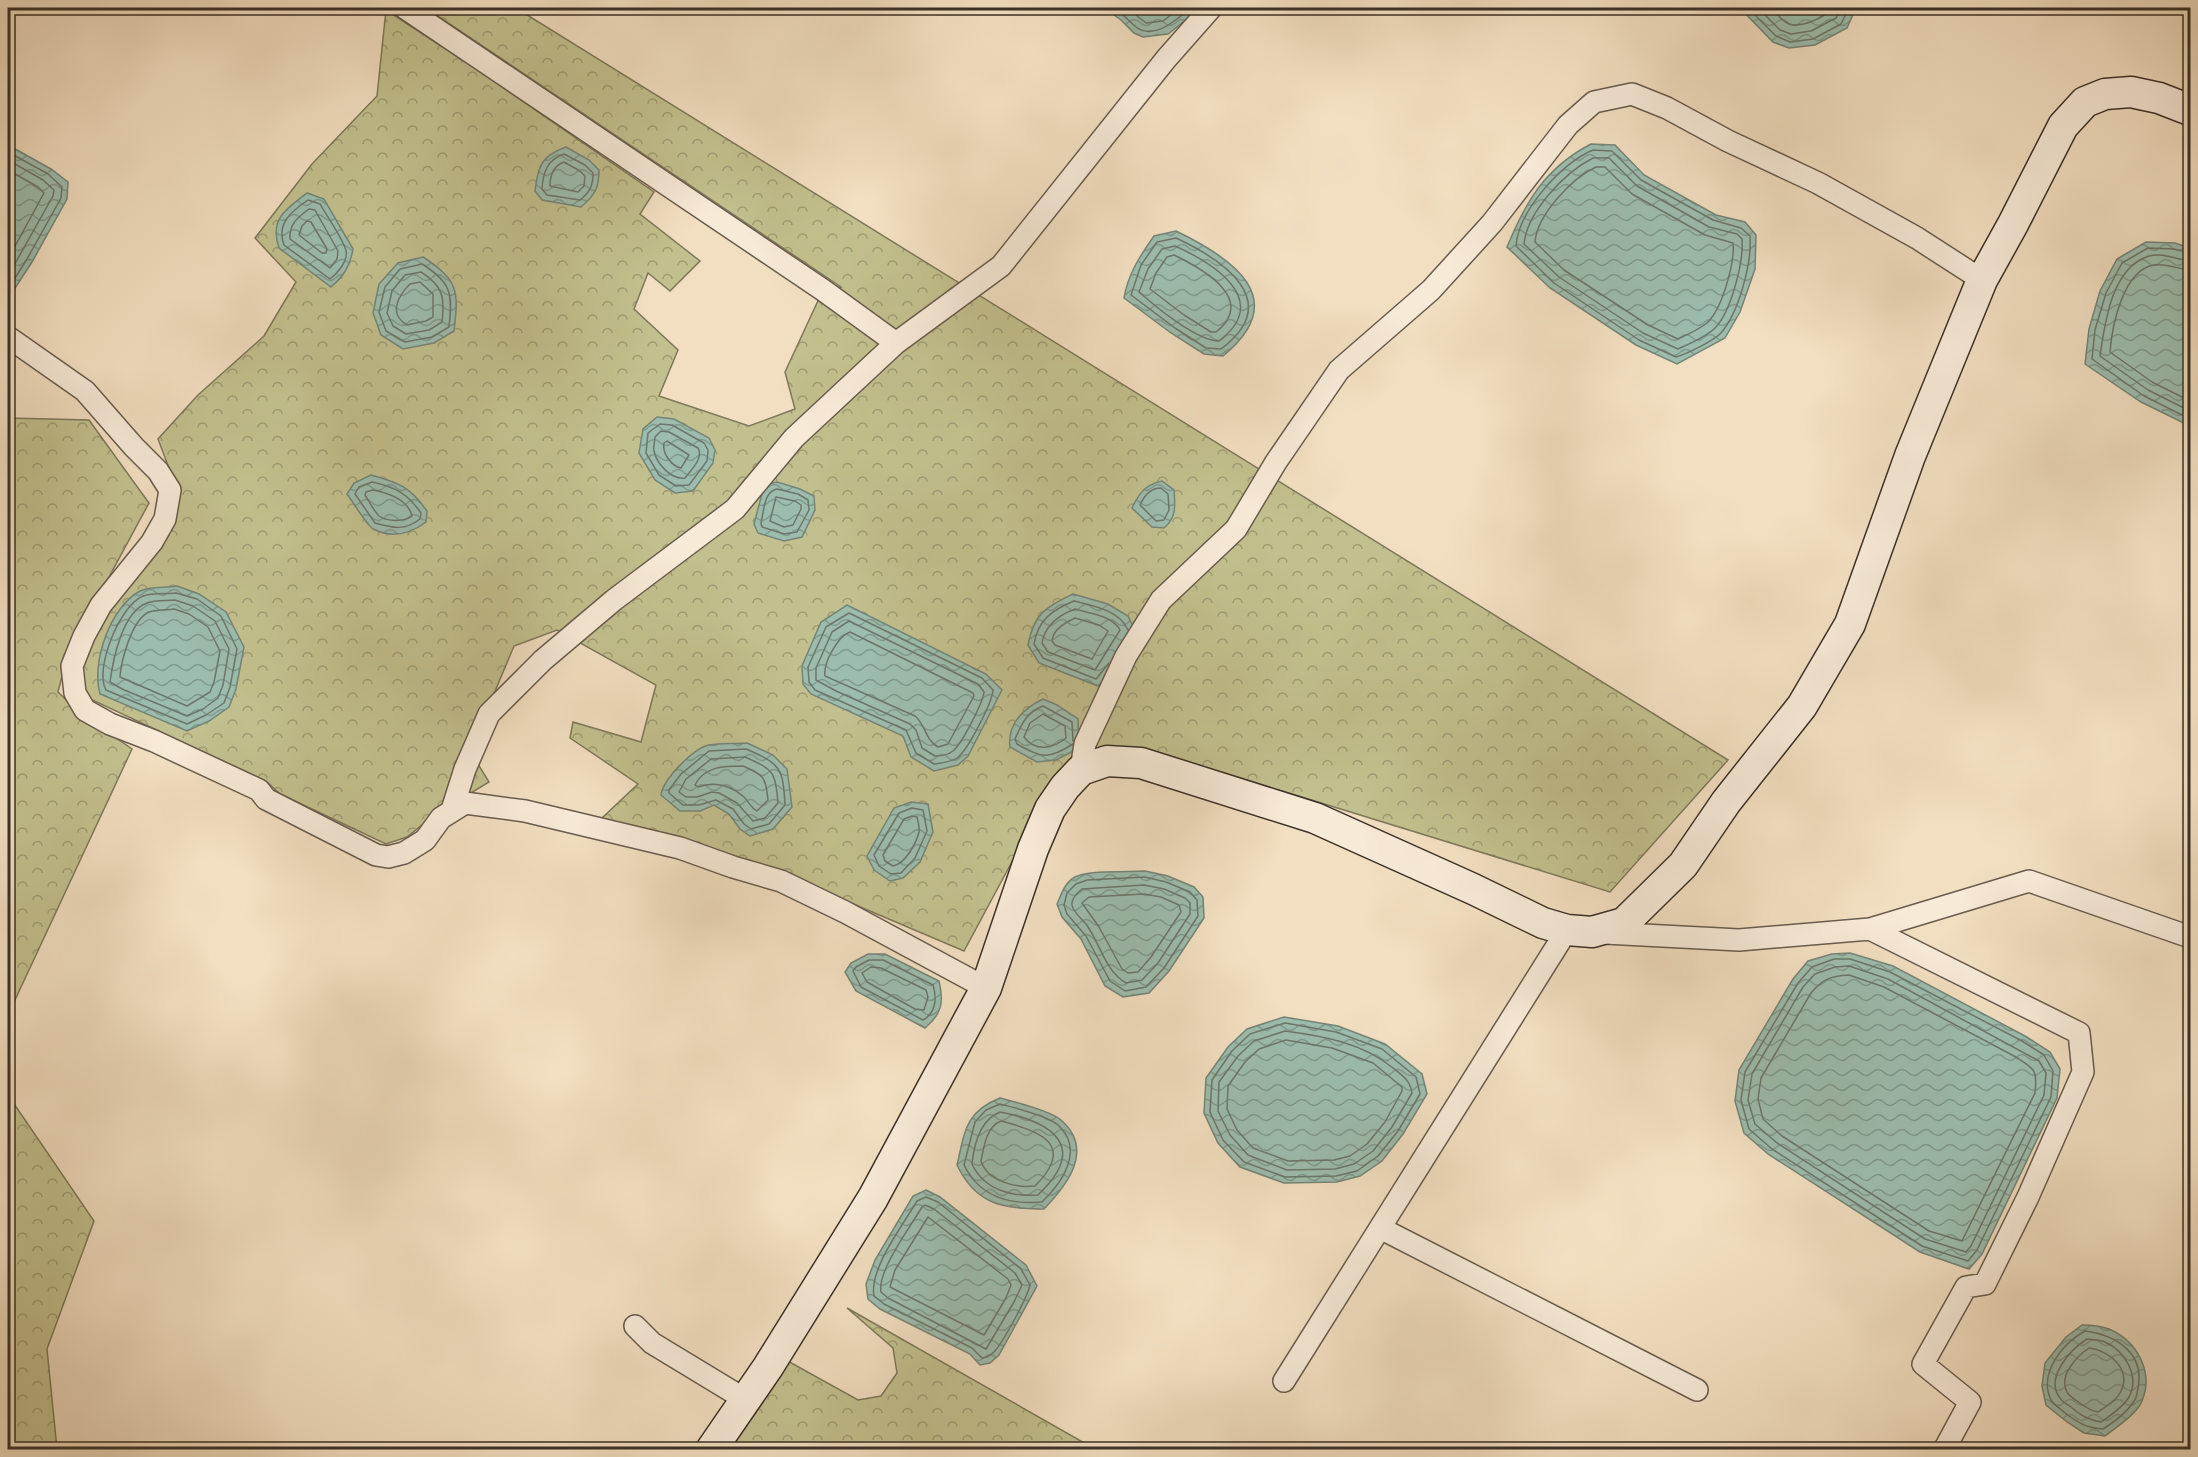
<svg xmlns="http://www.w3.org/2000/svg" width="2198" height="1457" font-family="'Old Standard TT',serif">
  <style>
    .forest { fill: url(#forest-crowns); stroke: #7e785a; stroke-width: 1.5 }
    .water { fill: url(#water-waves); stroke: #758578; stroke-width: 1.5 }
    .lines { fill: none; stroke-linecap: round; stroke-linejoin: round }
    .shore { stroke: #6c766a; stroke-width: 1.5 }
    .street-casing { stroke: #695c4e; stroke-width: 24 }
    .secondary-casing { stroke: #3b3027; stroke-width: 33 }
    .street { stroke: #f7ead7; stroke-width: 21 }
    .secondary { stroke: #f7ead7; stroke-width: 30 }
  </style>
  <defs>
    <pattern id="forest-crowns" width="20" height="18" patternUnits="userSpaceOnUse" patternTransform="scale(1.5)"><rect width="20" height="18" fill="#c2c08e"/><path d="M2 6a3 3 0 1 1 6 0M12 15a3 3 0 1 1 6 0" fill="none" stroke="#9f9c74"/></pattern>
    <pattern id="water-waves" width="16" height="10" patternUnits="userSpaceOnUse" patternTransform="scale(1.5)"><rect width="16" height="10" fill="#9cbdae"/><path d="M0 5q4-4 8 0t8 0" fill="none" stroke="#809a8e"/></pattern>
  </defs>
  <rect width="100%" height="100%" fill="#f2dfc1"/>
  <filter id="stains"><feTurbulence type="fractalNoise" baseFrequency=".00333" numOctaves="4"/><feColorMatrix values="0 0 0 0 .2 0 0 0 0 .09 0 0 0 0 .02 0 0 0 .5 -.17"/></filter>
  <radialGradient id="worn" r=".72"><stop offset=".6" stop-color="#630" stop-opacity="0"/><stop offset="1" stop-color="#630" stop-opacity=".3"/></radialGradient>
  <path class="forest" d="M426,8h90l1212,752 -118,132 -331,-102 -167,-41 -54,27 -94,175 -160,-68 -202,-65 36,-34 -68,-46 3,-16 68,20 15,-57 -99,-55 -43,16 -44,105 19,31 -56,34 -26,21 -21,7 -106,-50 -14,-13 -178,-83 -12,-27 28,-66 75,-110 -21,-56 40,-44 66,-59 32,-54 -41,-44 57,-74 65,-68 9,-86 80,52 188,130 -14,22 60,47 -30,30 -22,-18 -14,36 44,41 -19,46 90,30 46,-17 -10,-37 38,-82 18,-3z
    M8,418l81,2 60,83 -81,150 -10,39 21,20 53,37 -124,266z
    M8,1095l86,126 -47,128 10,100h-49z
    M847,1308l248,141 -375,1 66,-90 72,40 23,-4 16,-23 -4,-25z"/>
  <path class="water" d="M1104,8h97l-33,26 -25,3 -9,-4 -13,-13z
    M1740,8h116l-9,20 -32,17 -26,3 -16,-6z
    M1591,144l24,1 29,30 72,40 29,7 11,13 -1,34 -15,43 -15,26 -48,26 -41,-19 -86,-57 -43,-41c19,-46 38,-79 84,-103z
    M8,145l43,24 17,13 -1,17 -35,63 -24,37z
    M566,147l23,13 10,10c0,18 -4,25 -18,37l-39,-7 -7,-9c3,-25 6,-35 31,-44z
    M307,193l17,6 29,50c-3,17 -9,27 -22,38l-52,-39c-10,-29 7,-39 28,-55z
    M1176,231c56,27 117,68 47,125l-19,-2 -33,-21 -47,-35c4,-24 16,-42 30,-62z
    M2146,242l29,1 15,5v178l-49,-24 -56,-38 4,-35 11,-38 17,-32z
    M423,257c35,23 36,33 31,74l-20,12 -31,6 -22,-14 -8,-22 6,-29 19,-21z
    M657,417l17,2 35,19 6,12 -2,13 -20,28 -18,2 -20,-13 -16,-27 4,-24z
    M371,475c29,8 39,12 56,36l-1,11c-16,12 -33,17 -53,7 -7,-5 -20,-27 -26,-35l7,-11z
    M1162,481l12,9c1,16 3,27 -10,38l-12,-1 -20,-19c7,-15 14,-24 30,-27z
    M777,482l23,7 14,7 1,14 -13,27 -18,4 -26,-8 -4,-9 9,-34 5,-6z
    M177,586l22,8 27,18 18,35 -8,42 -7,18 -20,14 -22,10 -87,-37c-9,-31 10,-87 40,-103 9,-5 26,-3 37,-5z
    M1073,594l35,10 20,12 8,17 -26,41 -12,12 -59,-23 -11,-18c6,-32 17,-37 45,-51z
    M847,605l139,69 16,16 -34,66 -10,9 -24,6 -23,-14 -8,-21 -92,-42 -8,-10 -1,-18 19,-44z
    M1043,699l14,6 21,14 1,29 -23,12 -19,2 -27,-15c-3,-23 14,-39 33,-48z
    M747,743l26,12 14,14 5,38 -19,22 -23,7 -10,-7 -11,-15 -15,-9 -14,6h-20l-19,-16c2,-16 33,-47 48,-50 12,-2 26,-1 38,-2z
    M911,802l17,2 5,28 -13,30 -17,16 -13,3 -16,-11 -7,-14 27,-48z
    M1145,871l23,5 26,11 9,10 1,21 -35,53 -20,22 -26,4 -18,-11 -24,-47 -19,-22 -5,-13c4,-9 8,-22 18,-27 14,-7 54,-5 70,-6z
    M1850,953l43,13 132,70 25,16 10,17 -3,29 -75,156 -13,15 -49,-17 -152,-98 -24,-21 -9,-32 4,-31 54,-91 15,-18 24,-7z
    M868,954h17l54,27c5,21 3,33 -14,47l-69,-37 -11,-19 6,-9z
    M1284,1017l54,9 47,18 37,30 5,20 -24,40 -21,27 -22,15 -23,6 -53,1 -44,-16 -22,-24 -14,-30 2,-35 22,-31 19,-18z
    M1000,1098c15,4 49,12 61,22 34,30 6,65 -17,89 -40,0 -68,-4 -87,-44 8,-34 8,-53 43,-67z
    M926,1190l14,7 86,68 11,21 -38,69 -9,8 -10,2 -10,-11 -90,-45 -12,-10 -2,-15 9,-24 38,-64z
    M2082,1325c8,0 19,1 27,4 28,12 45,43 33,72 -5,13 -27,27 -37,35l-21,-3 -17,-11 -21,-17 -4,-19 3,-23 21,-26z"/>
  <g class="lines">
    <path class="shore" d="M1114,8c8,5 15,13 22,19 19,14 42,-9 55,-19
      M1127,8l19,15 17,-2 17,-13
      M1748,8l28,28 14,6 23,-3 28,-15 8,-16
      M1758,8l22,22 11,4 20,-3 25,-13 5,-10
      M1771,8c5,5 11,13 18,16 12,4 36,-6 42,-16
      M1593,150l19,1 29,29 72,40 28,8 9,8c2,27 -11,76 -29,97 -8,8 -34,21 -45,24l-37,-17 -85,-57 -38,-37c2,-34 45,-83 77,-96z
      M8,152l40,22 14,13 -1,11 -34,61 -19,30
      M564,154l21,11 8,8c0,13 -3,19 -13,27l-33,-5 -5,-6c1,-17 5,-29 22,-35z
      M1593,158h16l28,28 72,41 28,7 5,5c2,22 -11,73 -27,89 -9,9 -26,16 -37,21l-35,-16 -84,-56 -35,-33c3,-32 41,-72 69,-86z
      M8,160l35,20 11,10 -1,6 -45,80
      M564,162l16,9 5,5 -1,10 -6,6 -28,-6c0,-10 3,-20 14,-24z
      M1596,167h9l27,27 73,41 28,8c2,20 -11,66 -26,80 -8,6 -20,12 -29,16l-30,-14 -84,-55 -29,-28c2,-27 37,-64 61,-75z
      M8,170l30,17 6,6 -36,66
      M308,200l12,4c5,9 25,38 26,47 2,10 -8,22 -16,28l-46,-34c-8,-22 8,-34 24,-45z
      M309,209l6,1 23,41 -1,8 -7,9 -40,-29c-1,-15 8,-22 19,-30z
      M307,221l4,1 16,27 -1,4h-4l-23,-18 3,-9z
      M1176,238c47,22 109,63 45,111l-15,-1 -31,-20 -44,-33 10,-30 16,-23z
      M1175,246c38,17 98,54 44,95 -22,0 -63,-34 -80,-49l9,-23 14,-20z
      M2190,253l-16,-4 -26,-1 -26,15 -16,30 -11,37 -3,29 52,37 46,23
      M1174,255c27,13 84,44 42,77h-5l-27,-17 -34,-26 6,-16 11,-16z
      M2190,261c-13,-1 -27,-9 -41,-5 -38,12 -44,67 -49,100l48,34 42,21
      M422,264c29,18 31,29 27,63l-17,10 -27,5 -19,-11 -7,-19 6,-25 15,-18z
      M2190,270c-12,-1 -24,-7 -36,-5 -31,5 -42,61 -44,87l42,30 38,19
      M421,272c22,14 24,25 21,50l-13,8 -23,4 -13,-8 -6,-13 5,-22 13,-16z
      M420,282l13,12v23l-7,4 -19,4c-19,-11 -9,-29 3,-41z
      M660,424l12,1 32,18 4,7 -1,11 -18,24 -13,1 -17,-11 -13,-22 2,-20z
      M661,431l8,1 29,16c6,10 -7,22 -13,30 -14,2 -28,-14 -31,-27 -1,-4 1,-10 1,-14z
      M667,441l22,14 -8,13c-10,-2 -19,-15 -17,-25z
      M372,482c23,5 35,11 49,31l-1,6c-15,12 -27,9 -45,4l-20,-29 4,-7z
      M1161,488l7,6 1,16 -5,10 -8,1 -16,-16c4,-9 11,-17 21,-17z
      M777,489l21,5 10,6 1,10 -12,22 -13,2 -22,-7 -1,-4c3,-12 3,-32 16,-34z
      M373,490c15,3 35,9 39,26 -8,6 -24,6 -33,0 -5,-5 -10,-15 -14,-21l1,-3z
      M776,497l19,4 6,4v4l-8,16 -9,2 -14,-6z
      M176,593l21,6 24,17 16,33 -7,38 -6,16 -18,12 -19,9 -81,-34c-12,-21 14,-85 37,-94 9,-3 23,-2 33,-3z
      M175,600l18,6 22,15 14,28 -6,36 -5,13 -15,11 -16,7 -65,-27 -12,-7c3,-22 12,-70 37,-79 8,-3 19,-2 28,-3z
      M174,609l15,5 19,13 12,24 -6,31 -4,10 -23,14 -67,-29c1,-16 12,-58 29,-65 7,-2 18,-2 25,-3z
      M1075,609c14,4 38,7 45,21l-25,40 -47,-18 -6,-9c3,-18 17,-28 33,-34z
      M849,613l133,65 11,12c-1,13 -25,60 -36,68 -6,4 -16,5 -23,6l-18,-11 -10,-23 -91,-40 -6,-8 -1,-15 18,-40z
      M1075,618l24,7 9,6 -16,28 -37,-14 -3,-4c1,-12 13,-18 23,-23z
      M849,621l129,63 6,8c-1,10 -22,52 -31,59 -5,4 -12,5 -18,5l-13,-8 -6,-18 -6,-6 -74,-33 -20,-11v-12l16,-36z
      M850,632l123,61 1,3 -26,48 -10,3c-13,-7 -12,-22 -23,-31l-90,-40c-2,-13 13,-40 25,-44z
      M1109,663l-13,16 -53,-21 -9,-14c4,-24 18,-34 40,-43 20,5 45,9 54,29
      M1043,714l22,12 1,12c-13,11 -31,14 -42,-1l6,-14z
      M1073,744c-25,16 -31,14 -56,0l-2,-5c7,-16 12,-27 28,-33l29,16 1,19
      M746,749c35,15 37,19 39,56l-16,19 -18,5 -7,-5 -11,-15 -17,-9 -17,5h-16l-14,-12v-3l12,-16 28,-23z
      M745,757c29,13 30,14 33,46l-13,15 -12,3 -16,-18 -18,-10 -7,-1 -15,5h-11l-7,-5 7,-13 25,-20z
      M743,766c21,9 23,11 25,34l-11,11c-6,-3 -8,-9 -13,-14 -14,-12 -29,-16 -46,-10l-3,-2c9,-19 30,-19 48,-19z
      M912,808l11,2 4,21 -12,27 -14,15 -10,1 -12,-8 -5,-11 25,-42z
      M912,816l5,1c1,5 3,10 2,15 -3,12 -14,32 -26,34l-8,-5 -2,-6 21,-36z
      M1145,877l21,5 24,10 7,8 1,16 -34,52 -18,19 -21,4 -15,-10 -24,-45 -19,-22 -3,-9 3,-12 9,-9 11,-4z
      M1144,885l20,4 21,9 5,5v11l-32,49 -16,17 -16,3c-21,-12 -26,-40 -40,-59 -4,-5 -13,-12 -14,-19 -1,-6 5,-12 10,-16z
      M1144,894l17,3 18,8 2,7 -30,45 -13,15 -10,1 -6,-4 -23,-42 -17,-24 7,-6z
      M1834,959h16l40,13 132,69 22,14 9,16 -2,26 -74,153 -9,11 -46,-15 -150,-97 -23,-20 -8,-29 4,-28 53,-89 14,-16z
      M869,960h14l50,25c4,13 3,28 -10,35l-62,-33 -8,-16 3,-4z
      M1849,966l39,13 151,82 7,12 -2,22 -73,151 -5,6 -41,-13 -148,-96 -22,-19 -7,-24 4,-26 51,-87 12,-13 20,-7z
      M871,967l10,1 45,22 2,7 -4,13 -9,-1 -48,-27 -5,-9z
      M1849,975l35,12 130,69c19,12 24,12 21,37l-73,148 -33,-10 -147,-95 -19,-17 -5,-20 3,-21 50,-85c12,-14 19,-17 38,-18z
      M1285,1023l51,9 46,17 34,28 4,17 -22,37 -20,25 -21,15 -21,5 -51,1 -41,-15 -21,-22 -13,-28 2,-32 20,-29 18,-17z
      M1285,1031c38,5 78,12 108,37 10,8 17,12 19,25l-20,34 -19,24 -19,13 -19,5 -48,1 -39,-15 -18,-20 -12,-24 1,-29 19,-26 16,-15z
      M1286,1040l46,8 41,15 29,24v4l-17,31 -18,22 -17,12 -16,4 -46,1 -35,-13 -16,-18 -10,-21 1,-23 17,-24 14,-13z
      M1000,1104c15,4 46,11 58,21 27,25 4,58 -16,77 -33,3 -63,-6 -78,-37l11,-43 11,-12z
      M1000,1112c53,10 89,35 38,83 -26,2 -54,-5 -66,-31 2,-20 8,-44 28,-52z
      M1001,1121c40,10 75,24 34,65 -19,2 -47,-4 -54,-25 3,-14 5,-34 20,-40z
      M926,1197l12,5 83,67 9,16c-3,13 -26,56 -36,67 -4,4 -7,6 -12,6l-10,-10 -88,-44 -10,-8c-5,-27 29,-71 43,-95z
      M925,1205l9,4 81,64 7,12 -8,17 -28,47 -98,-51 -7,-6c-4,-21 30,-66 41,-85z
      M928,1217l80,62 3,6 -5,13 -22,37 -94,-48 5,-17z
      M2085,1331c31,4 60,22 53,57 -1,5 -1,10 -4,13 -7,12 -20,21 -31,28 -16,-1 -25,-6 -38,-16 -4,-4 -11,-8 -14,-13 -13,-27 12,-57 34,-69z
      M2087,1339c6,1 13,1 18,3 20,9 35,34 24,55 -6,10 -19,19 -28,25 -13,-2 -21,-7 -30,-15 -3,-2 -9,-5 -11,-9 -16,-20 11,-49 27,-59z
      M2089,1348c20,2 44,22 31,45 -4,8 -15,14 -22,19 -8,-1 -14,-6 -21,-11 -3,-2 -9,-6 -10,-9 -9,-16 10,-36 22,-44z"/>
    <g class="street-casing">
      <path id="street" d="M405,8l418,282 73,53
        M8,337l77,54 49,56 24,24 12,19 -5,29 -13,23 -51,63 -17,31 -12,30 3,27 10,17 25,14 44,17 105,49 7,9 110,56 12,2 16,-4 21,-13 16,-22 24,-15 60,8 155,37 53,19 48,14 64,31 141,76
        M1081,770l4,-26 41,-88 35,-56 75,-71 40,-67 63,-92 92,-80 61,-67 76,-98 26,-23 38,-8 35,14 61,33 90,42 99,55 65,42
        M452,810l13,-41 24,-55 54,-54 71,-60 121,-91 59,-71 102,-95 105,-77 165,-207 45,-51
        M1870,929l209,104 4,39 -55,125 -43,87 -19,3 -43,77 47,38 -26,48
        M1605,933l134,7 131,-11 159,-48 161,56
        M1380,1228l317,162
        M635,1326l17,17 94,57
        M1284,1381l283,-451"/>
    </g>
    <g class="secondary-casing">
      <path id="secondary" d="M711,1450l57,-83 105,-169 113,-210 47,-139 17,-40 15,-22 16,-17 26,-9 34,2 174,55 158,71 70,34 24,7 25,2 32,-9 59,-58 43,-63 76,-96 48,-82 60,-168 72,-176 31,-56 50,-98 22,-24 20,-8 26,-2 28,6 31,12"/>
    </g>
    <use href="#street" class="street"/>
    <use href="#secondary" class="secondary"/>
  </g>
  <rect width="2198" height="1457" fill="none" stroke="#f2dfc1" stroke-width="30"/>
  <rect x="9" y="9" width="2180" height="1439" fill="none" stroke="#3b3027" stroke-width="3"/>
  <rect x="15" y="15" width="2168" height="1427" fill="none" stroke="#3b3027" stroke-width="1.5"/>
  <rect width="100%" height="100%" filter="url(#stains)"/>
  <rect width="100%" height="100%" fill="url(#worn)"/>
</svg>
